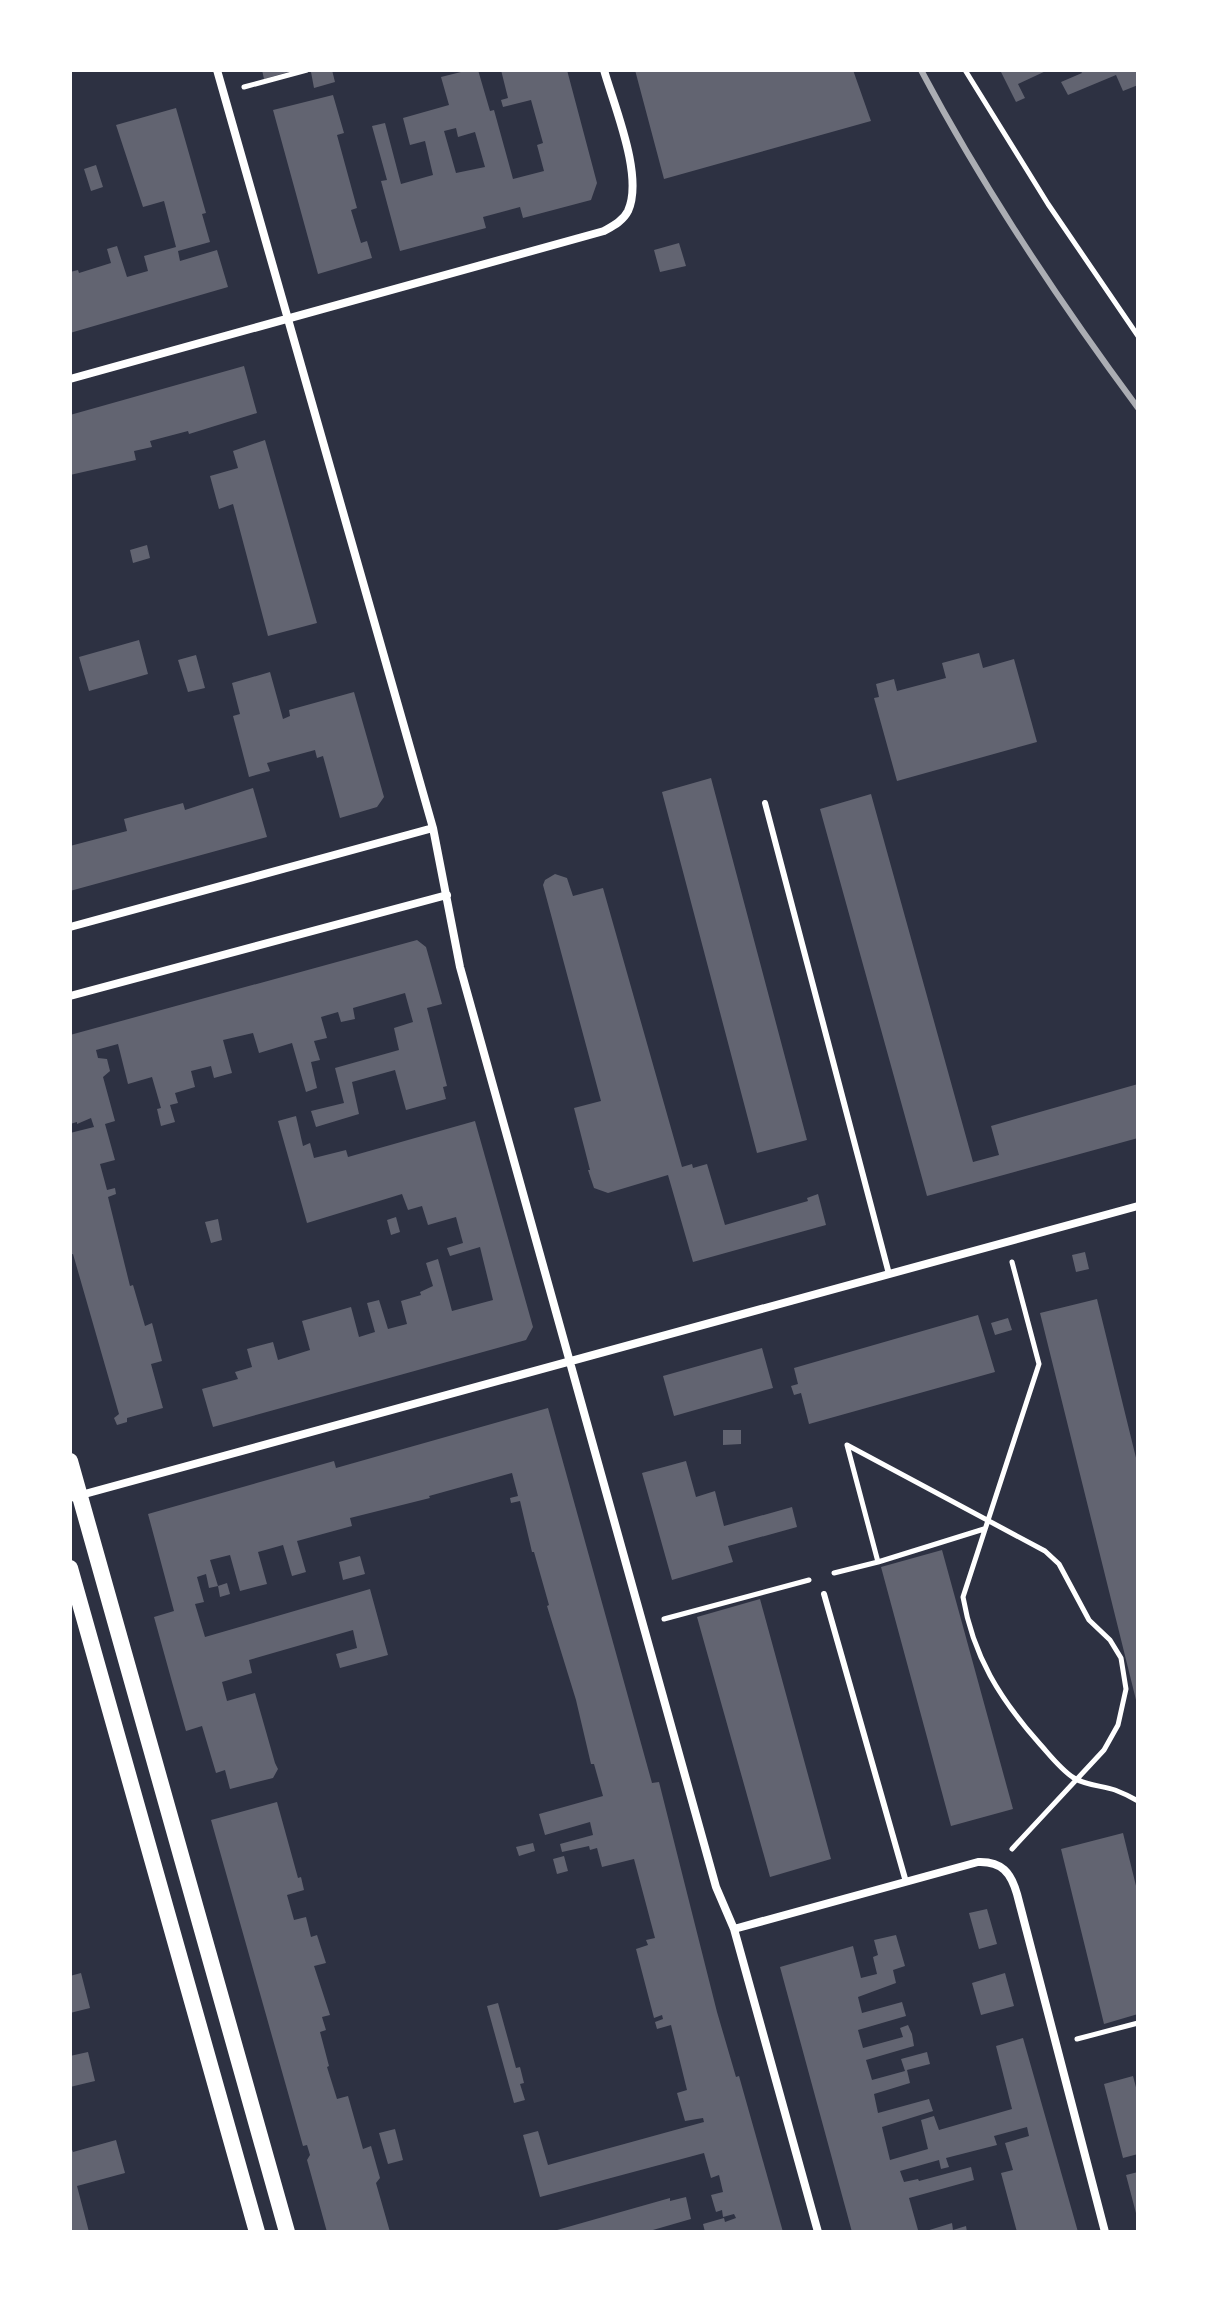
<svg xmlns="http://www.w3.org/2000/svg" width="1208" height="2302" font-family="Roboto,sans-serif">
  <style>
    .building { fill: #626471; fill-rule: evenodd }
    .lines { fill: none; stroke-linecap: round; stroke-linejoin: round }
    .path { stroke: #fff; stroke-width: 5 }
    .service { stroke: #fff; stroke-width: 6 }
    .minor { stroke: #fff; stroke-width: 8 }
    .secondary { stroke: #fff; stroke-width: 16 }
    .rail { stroke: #abadb3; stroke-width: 6 }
  </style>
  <rect width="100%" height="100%" fill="#2d3142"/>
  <path class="building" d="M262,70h30v1l-28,8z
    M318,70h14l3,12 -21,6 -3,-16z
    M469,70h9l12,41 4,-1 19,69 31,-8 -7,-26 6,-2 -12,-43 -28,7 -2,-7 7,-2 -7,-28h66l30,113 -6,17 -68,18 -3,-11 -37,10 3,11 -86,23 -19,-70 6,-1 -15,-54 13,-3 16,61 32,-9 -8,-34 -15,4 -7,-27 46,-13 -8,-28zM456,128l2,9 17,-5 10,35 -29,6 -12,-42z
    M635,70h218l18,51 -207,58z
    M1000,70h48l-30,14 7,14 -9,4z
    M1080,70h58v15l-15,6 -7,-16 -48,20 -7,-13 21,-9z
    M333,95l11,38 -7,2 20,73 -6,2 10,33 6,-2 5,17 -54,16 -45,-164z
    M176,108l30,105 -4,1 8,28 -32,9 2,10 37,-11 11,37 -158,46v-61l8,-2 1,3 32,-10 -4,-14 10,-3 10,31 21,-6 -4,-15 32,-9 -12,-46 -21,6 -27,-82z
    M96,165l7,22 -12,4 -7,-22z
    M679,243l7,23 -26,6 -6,-22z
    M244,366l13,47 -68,21 -1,-3 -38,10 2,6 -18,4 2,9 -66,15v-60z
    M265,440l52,183 -49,13 -35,-132 -14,5 -9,-33 28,-8 -5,-17z
    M147,545l3,13 -17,5 -3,-13z
    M139,640l9,34 -59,17 -10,-34z
    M979,653l4,15 31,-9 23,83 -140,39 -23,-83 5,-1 -3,-13 18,-5 3,12 49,-13 -4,-15z
    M196,655l9,33 -17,4 -10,-32z
    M270,672l13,47 7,-3 -1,-6 65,-18 30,105 -7,10 -37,11 -17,-62 -6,2 -2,-8 -48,13 3,8 -21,6 -16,-61 7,-2 -8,-31z
    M711,778l96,362 -50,13 -95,-361z
    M253,788l14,49 -197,54v-45l57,-15 -3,-12 59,-16 2,7z
    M871,794l102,368 26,-7 -8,-29 147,-42v54l-211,58 -107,-387z
    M555,874l12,4 6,18 30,-8 79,279 10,-3 1,4 14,-4 18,61 83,-24 -1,-3 11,-4 8,31 -133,37 -25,-87 -60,18 -14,-5 -6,-18h2l-16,-62 27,-7 -58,-216 2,-5z
    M417,940l9,7 16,57 -15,4 20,78 -4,1 3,12 -40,11 -11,-40 -43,12 7,32 -43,13 -5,-16 33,-8 -9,-35 64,-18 -5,-22 19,-6 -8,-29 -52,15 2,11 -14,3 -3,-10 -17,5 6,21 -13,3 6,19 -9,2 6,26 -11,4 -14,-49 -33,10 -6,-20 -30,7 9,33 -18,5 -3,-12 -20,5 4,16 -20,6 3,10 -8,2 5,17 -14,4 -4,-17 4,-1 -9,-31 -24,7 -10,-40 -22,6 2,8 9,1 3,12 -7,6 12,44 -10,3 10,36 -15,4 7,26 8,-2 1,6 -8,3 22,89 3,-1 12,41 7,-3 10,38 -11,3 12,44 -36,10v4l-10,3 -3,-7 5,-4 -46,-160 -3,1v-122l24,-6 -3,-9 -14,6v-2l-7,2v-89z
    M296,1116l7,30 7,-3 4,15 32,-8 2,7 127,-36 58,206 -7,13 -313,87 -11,-38 36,-10 -3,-7 17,-5 -5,-18 26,-7 5,18 32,-10 -8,-29 49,-14 8,30 16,-5 -8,-29 12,-3 9,29 19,-5 -6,-23 20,-6 -1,-3 13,-6 -7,-23 12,-4 14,52 41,-11 -13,-53 -30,9 -3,-8 16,-5 -7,-26 -28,8 -6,-19 -14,4 -6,-16 -95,29 -29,-102z
    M396,1217l4,15 -9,3 -4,-15z
    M218,1219l4,21 -11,3 -6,-21z
    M1085,1252l4,17 -13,3 -4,-17z
    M1097,1299l41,167 -1,238 -97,-391z
    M978,1315l17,57 -186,52 -8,-31 -7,2 -3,-9 7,-2 -4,-16z
    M1008,1318l4,12 -17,5 -4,-12z
    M762,1348l11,40 -99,28 -11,-40z
    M548,1408l104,375 7,-1 58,230 19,65 3,-1 44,156h-78l-2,-8 21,-6 1,4 11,-4 -2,-4 -11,3 -1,-7 -6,2 -5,-17 12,-3 -4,-17 -8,3 -7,-25 -164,44 -17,-62 15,-4 10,34 156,-43 -1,-4 -18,3 -8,-28 10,-3 -16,-65 -14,4 -2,-7 8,-3 -1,-4 -8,3 -18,-69 12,-4 -2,-5 9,-2 -21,-79 -32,8 -5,-19 -7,2 -1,-4 -27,6 -2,-8 33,-9 -3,-13 -45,13 -6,-21 64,-18 -9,-32h-3l-15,-64 -29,-94 2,-1 -15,-53h-2l-12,-51 -9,2 -1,-5 8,-2 -6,-23 -83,23 1,2 -80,20 2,8 -55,15 9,31 -14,4 -9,-31 -25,7 9,32 -27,7 -10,-36 -20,5 8,26 -9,2 -3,-14 -9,3 7,25 -9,2 10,33 165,-48 18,66 -48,13 -4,-14 21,-6 -4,-18 -104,30 3,13 -30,9 5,19 28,-8 20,70 3,6 -5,9 -43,11 -5,-19 -9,3 -14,-47 -16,5 -14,-49 -18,-65 20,-6 -26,-97 186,-53 2,7z
    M723,1430h18v14l-18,1z
    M686,1461l10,36 19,-6 9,35 68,-19 5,20 -69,19 5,16 -61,18 -30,-107z
    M942,1550l71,259 -62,17 -70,-259z
    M360,1556l5,18 -22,6 -4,-18z
    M227,1583l3,11 -10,3 -2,-11z
    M760,1599l71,260 -61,18 -73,-260z
    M277,1802l21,76 3,-1 3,13 -17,5 7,25 12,-3 5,20 6,-2 9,28 -12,3 16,49 -8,2 4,13 -6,2 9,34 -2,1 10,32 11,-3 15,53 8,-3 9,32 -4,5 14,49h-63l-20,-72 3,-5 -3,-10 -4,1 -92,-326z
    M1123,1833l15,61v120l-34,10 -43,-175z
    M533,1843l2,8 -16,5 -3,-9z
    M564,1856l4,15 -11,3 -4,-15z
    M987,1909l10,35 -18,5 -10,-36z
    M896,1935l9,31 -12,4 3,13 -38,14 4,16 40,-11 4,14 -48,14 5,18 40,-11 -3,-9 8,-3 4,9 2,12 -48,14 6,20 33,-9 -4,-12 26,-7 3,12 -23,6 3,13 -36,11 4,19 51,-14 4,12 -51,16 8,33 38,-11 -7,-29 13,-4 5,14 73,-21 -16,-63 27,-8 55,194h-61l-16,-59 12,-3 -8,-27 24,-7 -2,-9 -33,9 3,9 -51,13 3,9 -8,2 -2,-9 -39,11 4,11 14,-3 1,2 52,-14 3,13 -65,18 9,32 -66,2 -72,-265 73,-21 8,32 16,-4 -4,-17 5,-2 -4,-15z
    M81,1973l9,35 -20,5v-37z
    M1005,1973l9,33 -33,9 -9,-32z
    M498,2003l18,65 4,-1 4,16 -4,1 5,16 -11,3 -27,-97z
    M88,2052l7,29 -25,6v-31z
    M1133,2076l5,19v59l-15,4 -19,-74z
    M395,2129l8,31 -15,4 -9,-31z
    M116,2140l9,33 -48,13 12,46h-19v-87l3,7z
    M1138,2172v45h-1l-11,-42z
    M686,2197l5,22 -45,13h-96l120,-34v3z
    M952,2223l1,7 13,-4 1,6h-44z"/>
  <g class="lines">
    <path class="path" d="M965,70l83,134 90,132
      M244,87l63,-17
      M1012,1262l27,102 -76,233c10,59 37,102 76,146 10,11 22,27 35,35 11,7 29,8 41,12 8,3 16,7 23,11
      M878,1562l106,-33
      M834,1573l44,-11 -31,-117 198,106 14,13 30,56 21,20 11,18 5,31 -8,36 -14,25 -92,99
      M664,1619l145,-39
      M1077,2039l61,-16"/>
    <path class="service" d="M765,803l124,471
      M824,1594l82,288"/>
    <path class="minor" d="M217,70l216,758 27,139 256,920 18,42 84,303
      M70,379l534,-148c9,-5 19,-10 24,-20 16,-35 -14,-105 -24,-141
      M70,927l363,-99
      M70,996l377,-101
      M70,1498l1068,-292
      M734,1929l244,-67c24,-1 33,11 39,32l88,338"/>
    <path class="secondary" d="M70,1461l217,771
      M70,1568l187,664"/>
    <path class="rail" d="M921,70c63,119 137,230 217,338"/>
  </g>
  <rect width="1208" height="2302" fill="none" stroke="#ffffff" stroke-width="144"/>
</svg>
